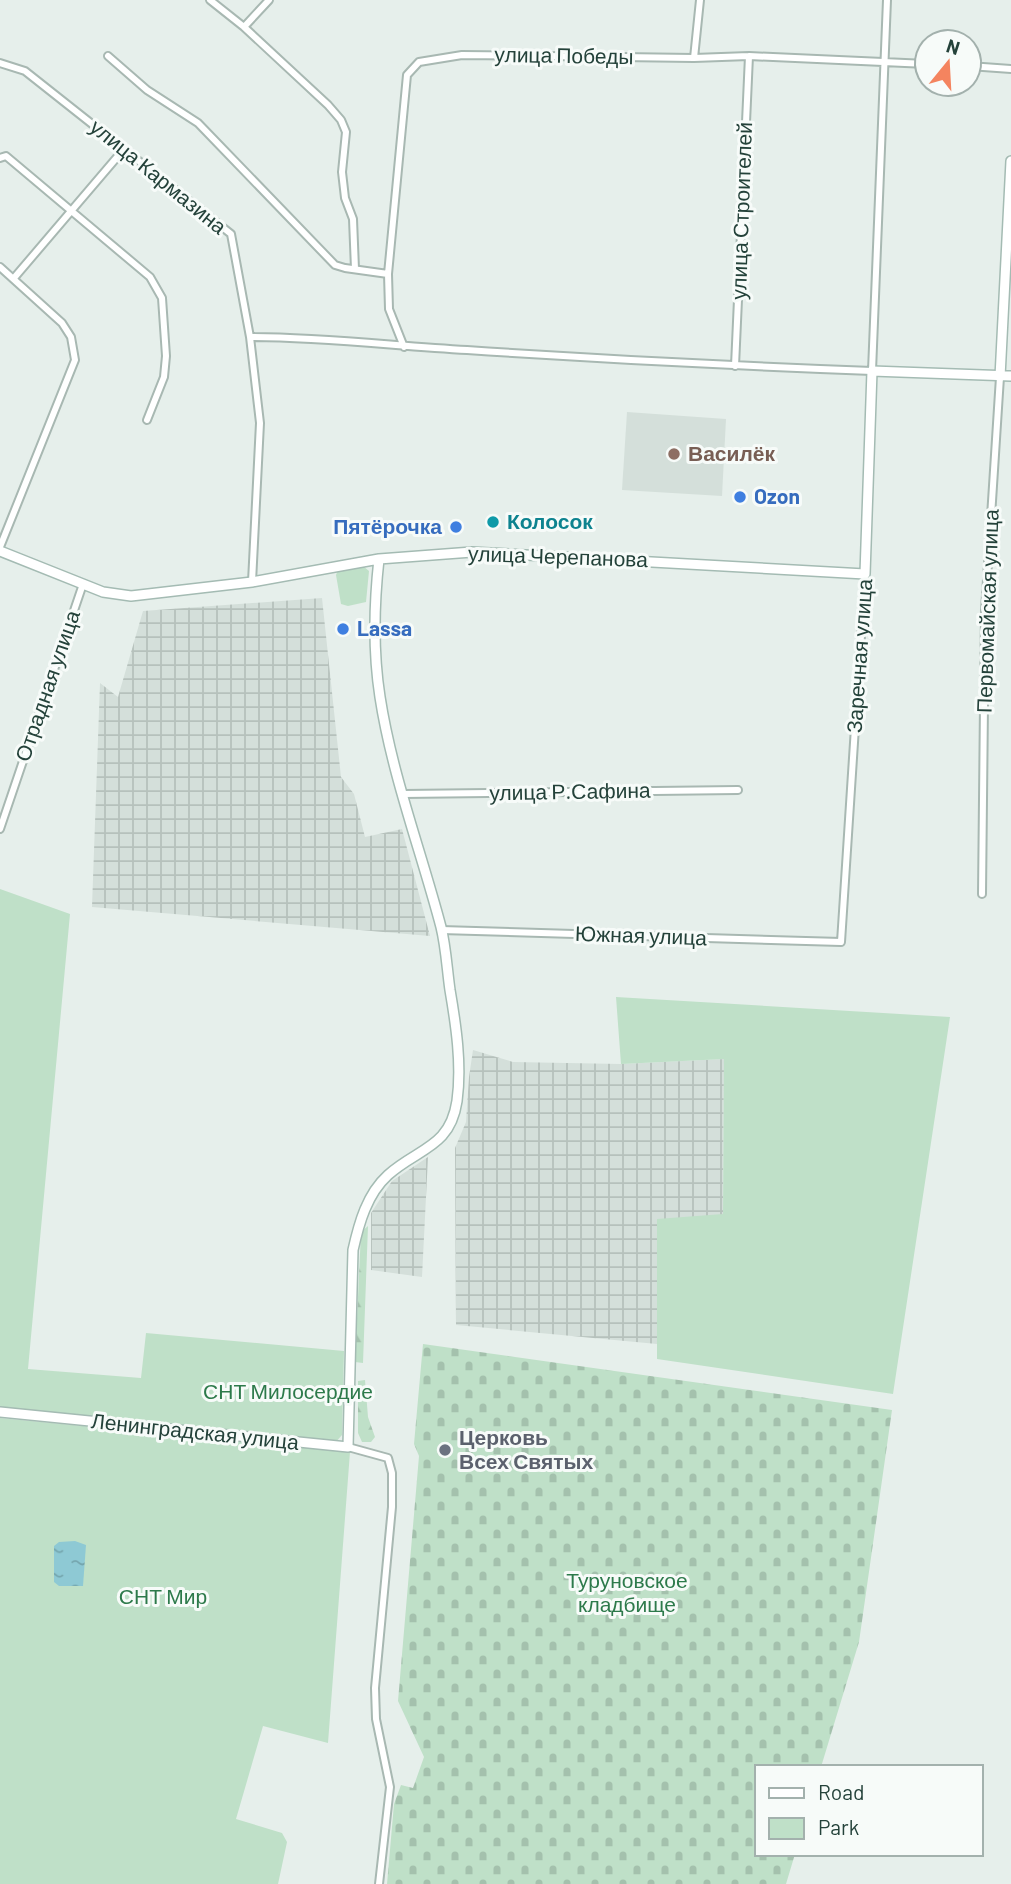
<svg xmlns="http://www.w3.org/2000/svg" width="1011" height="1884" font-family="Barlow,sans-serif">
  <style>
    .built { fill: #d4dfda }
    .industrial { fill: url(#industrial-grid) }
    .green { fill: #bfe0c8 }
    .forest { fill: url(#forest-firs) }
    .cemetery { fill: url(#cemetery-stones) }
    .water { fill: url(#water-ripples) }
    .lines { fill: none; stroke-linecap: round; stroke-linejoin: round }
    .street-casing { stroke: #a8b8b2; stroke-width: 10 }
    .secondary-casing { stroke: #a4bbb3; stroke-width: 12 }
    .street { stroke: #fff; stroke-width: 6 }
    .secondary { stroke: #fff; stroke-width: 9 }
    .education-dot { fill: #8d6e63; stroke: #f7fbf9; stroke-width: 2.5 }
    .shop-dot { fill: #3f7fe0; stroke: #f7fbf9; stroke-width: 2.5 }
    .culture-dot { fill: #0f9aa8; stroke: #f7fbf9; stroke-width: 2.5 }
    .worship-dot { fill: #6b7280; stroke: #f7fbf9; stroke-width: 2.5 }
    .labels { text-anchor: middle; stroke-width: 6; stroke-linejoin: round; paint-order: stroke }
    .street-label { font-size: 21px; fill: #24423a; stroke: #f7fbf9 }
    .education-label { font-size: 21px; font-weight: bold; fill: #785e54; stroke: #f7fbf9; text-anchor: start }
    .shop-label { font-size: 21px; font-weight: bold; fill: #366cbe; stroke: #f7fbf9; text-anchor: start }
    .culture-label { font-size: 21px; font-weight: bold; fill: #0d838f; stroke: #f7fbf9; text-anchor: start }
    .park-label { font-size: 21px; fill: #2d7a4b; stroke: #f7fbf9 }
    .worship-label { font-size: 21px; font-weight: bold; fill: #5b616d; stroke: #f7fbf9; text-anchor: start }
  </style>
  <defs>
    <pattern id="industrial-grid" width="8" height="8" patternUnits="userSpaceOnUse" patternTransform="scale(1.75)"><rect width="8" height="8" fill="#d4dfda"/><path d="M0 4h8M4 0v8" fill="none" stroke="#b6c1bc"/></pattern>
    <pattern id="forest-firs" width="22" height="20" patternUnits="userSpaceOnUse" patternTransform="scale(1.75)"><rect width="22" height="20" fill="#bfe0c8"/><path d="M5 1l3.5 6h-7zM16 11l3.5 6h-7z" fill="#a4c1ad"/></pattern>
    <pattern id="cemetery-stones" width="16" height="16" patternUnits="userSpaceOnUse" patternTransform="scale(1.75)"><rect width="16" height="16" fill="#bfe0c8"/><path d="M2 7V4a2 2 0 0 1 4 0v3zM10 15v-3a2 2 0 0 1 4 0v3z" fill="#a4c1ad"/></pattern>
    <pattern id="water-ripples" width="26" height="14" patternUnits="userSpaceOnUse" patternTransform="scale(1.75)"><rect width="26" height="14" fill="#8ec9d4"/><path d="M2 4q2-2 4 0t4 0M15 11q2-2 4 0t4 0" fill="none" stroke="#74a5ad"/></pattern>
  </defs>
  <rect width="100%" height="100%" fill="#e6efeb"/>
  <path class="built" d="M627,412l99,7 -4,77 -100,-6z"/>
  <path class="industrial" d="M322,598l19,179 13,17 11,43 37,-8 28,107 -338,-29 8,-224 18,14 25,-86z
    M473,1050l40,12 108,2 103,-5 -1,155 -64,105 -2,25 -201,-19 -1,-177 11,-26 3,-45z
    M428,1157l-6,120 -51,-7v-57l21,-32z"/>
  <path class="green" d="M363,566l6,5 -3,31 -18,4 -7,-2 -5,-29 2,-5z
    M0,889l70,25 -42,455 113,9 5,-45 198,18 -2,84 -7,8 -335,-34z
    M616,997l334,20 -57,377 -236,-35v-140l66,-5 1,-155 -103,5z
    M0,1418l350,34 -22,291 -65,-17 -27,93 46,14 5,9 -9,42h-278z"/>
  <path class="forest" d="M368,1226l-5,137 -8,-1 6,-130z
    M365,1380l3,37 7,20 -4,5h-9l-4,-9v-52z"/>
  <path class="cemetery" d="M423,1344l469,66 -33,232 -38,125h-64v87h38l-9,30h-399l7,-80 7,-19 12,3 11,-31 -26,-56 21,-245 -5,-12z"/>
  <path class="water" d="M75,1541l11,4 -3,41h-24l-5,-4v-36l5,-4z"/>
  <g class="lines">
    <g class="street-casing">
      <path id="street" d="M210,0l34,27 84,78 13,15 5,12 -4,40 3,26 8,21 2,50
        M244,27l25,-27
        M108,56l39,34 51,33 137,142 10,3 43,6
        M694,58l6,-58
        M0,63l25,8 206,163 19,103 10,86 -8,159
        M969,66l42,3
        M0,158l6,-2 144,121 12,21 4,58 -2,21 -17,43
        M0,267l62,56 9,14 4,23 -75,187
        M14,278l110,-129
        M250,337c72,0 145,9 217,13 135,9 270,16 405,21l15,-371
        M404,347l-15,-38 -1,-35 19,-199 12,-13 43,-7 232,3 55,-2 178,8
        M735,366l14,-310
        M403,794l335,-4
        M0,829l83,-245
        M982,894l3,-284 15,-233
        M441,930l400,12 24,-368
        M348,1447l40,11 4,15v34l-17,181 1,31 14,68 -11,97"/>
    </g>
    <g class="secondary-casing">
      <path id="secondary" d="M1000,377l11,-216
        M0,551l103,41 28,4 121,-14 127,-23 93,-7 393,22 7,-203 139,5
        M0,1412l348,35 5,-197c6,-27 14,-56 35,-75 30,-27 62,-27 69,-74 5,-36 -1,-76 -7,-111 -3,-21 -4,-43 -9,-63 -20,-76 -49,-152 -61,-230 -7,-45 -6,-93 -1,-138"/>
    </g>
    <use href="#street" class="street"/>
    <use href="#secondary" class="secondary"/>
  </g>
  <circle class="education-dot" cx="674" cy="454" r="7"/>
  <g class="shop-dot">
    <circle cx="740" cy="497" r="7"/>
    <circle cx="456" cy="527" r="7"/>
    <circle cx="343" cy="629" r="7"/>
  </g>
  <circle class="culture-dot" cx="493" cy="522" r="7"/>
  <circle class="worship-dot" cx="445" cy="1450" r="7"/>
  <g class="labels">
    <g class="street-label">
      <text transform="translate(564 56) rotate(1)" y="7">улица Победы</text>
      <text transform="translate(158 177) rotate(39)" y="7">улица Кармазина</text>
      <text transform="translate(742 211) rotate(-88)" y="7">улица Строителей</text>
      <text transform="translate(558 557) rotate(2)" y="7">улица Черепанова</text>
      <text transform="translate(988 611) rotate(-88)" y="7">Первомайская улица</text>
      <text transform="translate(860 656) rotate(-86)" y="7">Заречная улица</text>
      <text transform="translate(48 686) rotate(-71)" y="7">Отрадная улица</text>
      <text transform="translate(570 792) rotate(-1)" y="7">улица Р.Сафина</text>
      <text transform="translate(641 936) rotate(2)" y="7">Южная улица</text>
      <text transform="translate(195 1432) rotate(6)" y="7">Ленинградская улица</text>
    </g>
    <g class="education-label">
      <text x="688" y="461">Василёк</text>
    </g>
    <g class="shop-label">
      <text x="754" y="504">Ozon</text>
      <text x="442" y="534" text-anchor="end">Пятёрочка</text>
      <text x="357" y="636">Lassa</text>
    </g>
    <g class="culture-label">
      <text x="507" y="529">Колосок</text>
    </g>
    <g class="park-label">
      <text x="288" y="1399">СНТ Милосердие</text>
      <text x="627" y="1588">Туруновское<tspan x="627" dy="24">кладбище</tspan></text>
      <text x="163" y="1604">СНТ Мир</text>
    </g>
    <g class="worship-label">
      <text x="459" y="1445">Церковь<tspan x="459" dy="24">Всех Святых</tspan></text>
    </g>
  </g>
  <rect x="755" y="1765" width="228" height="91" fill="#f7fbf9" stroke="#a3b1ad" stroke-width="2"/>
  <rect x="769" y="1788" width="35" height="10" fill="#ffffff" stroke="#a3b1ad" stroke-width="2"/>
  <text x="818" y="1800" font-size="21" fill="#24423a">Road</text>
  <rect x="769" y="1818" width="35" height="21" fill="#bfe0c8" stroke="#a3b1ad" stroke-width="2"/>
  <text x="818" y="1835" font-size="21" fill="#24423a">Park</text>
  <g transform="translate(948 63) rotate(18)"><circle r="33" fill="#f7fbf9" stroke="#a3b1ad" stroke-width="2"/>
  <path d="M0-5L12 26L0 18L-12 26Z" fill="#f4845f"/>
  <text y="-10" font-size="19" font-weight="bold" text-anchor="middle" fill="#24423a">N</text>
  </g>
</svg>
